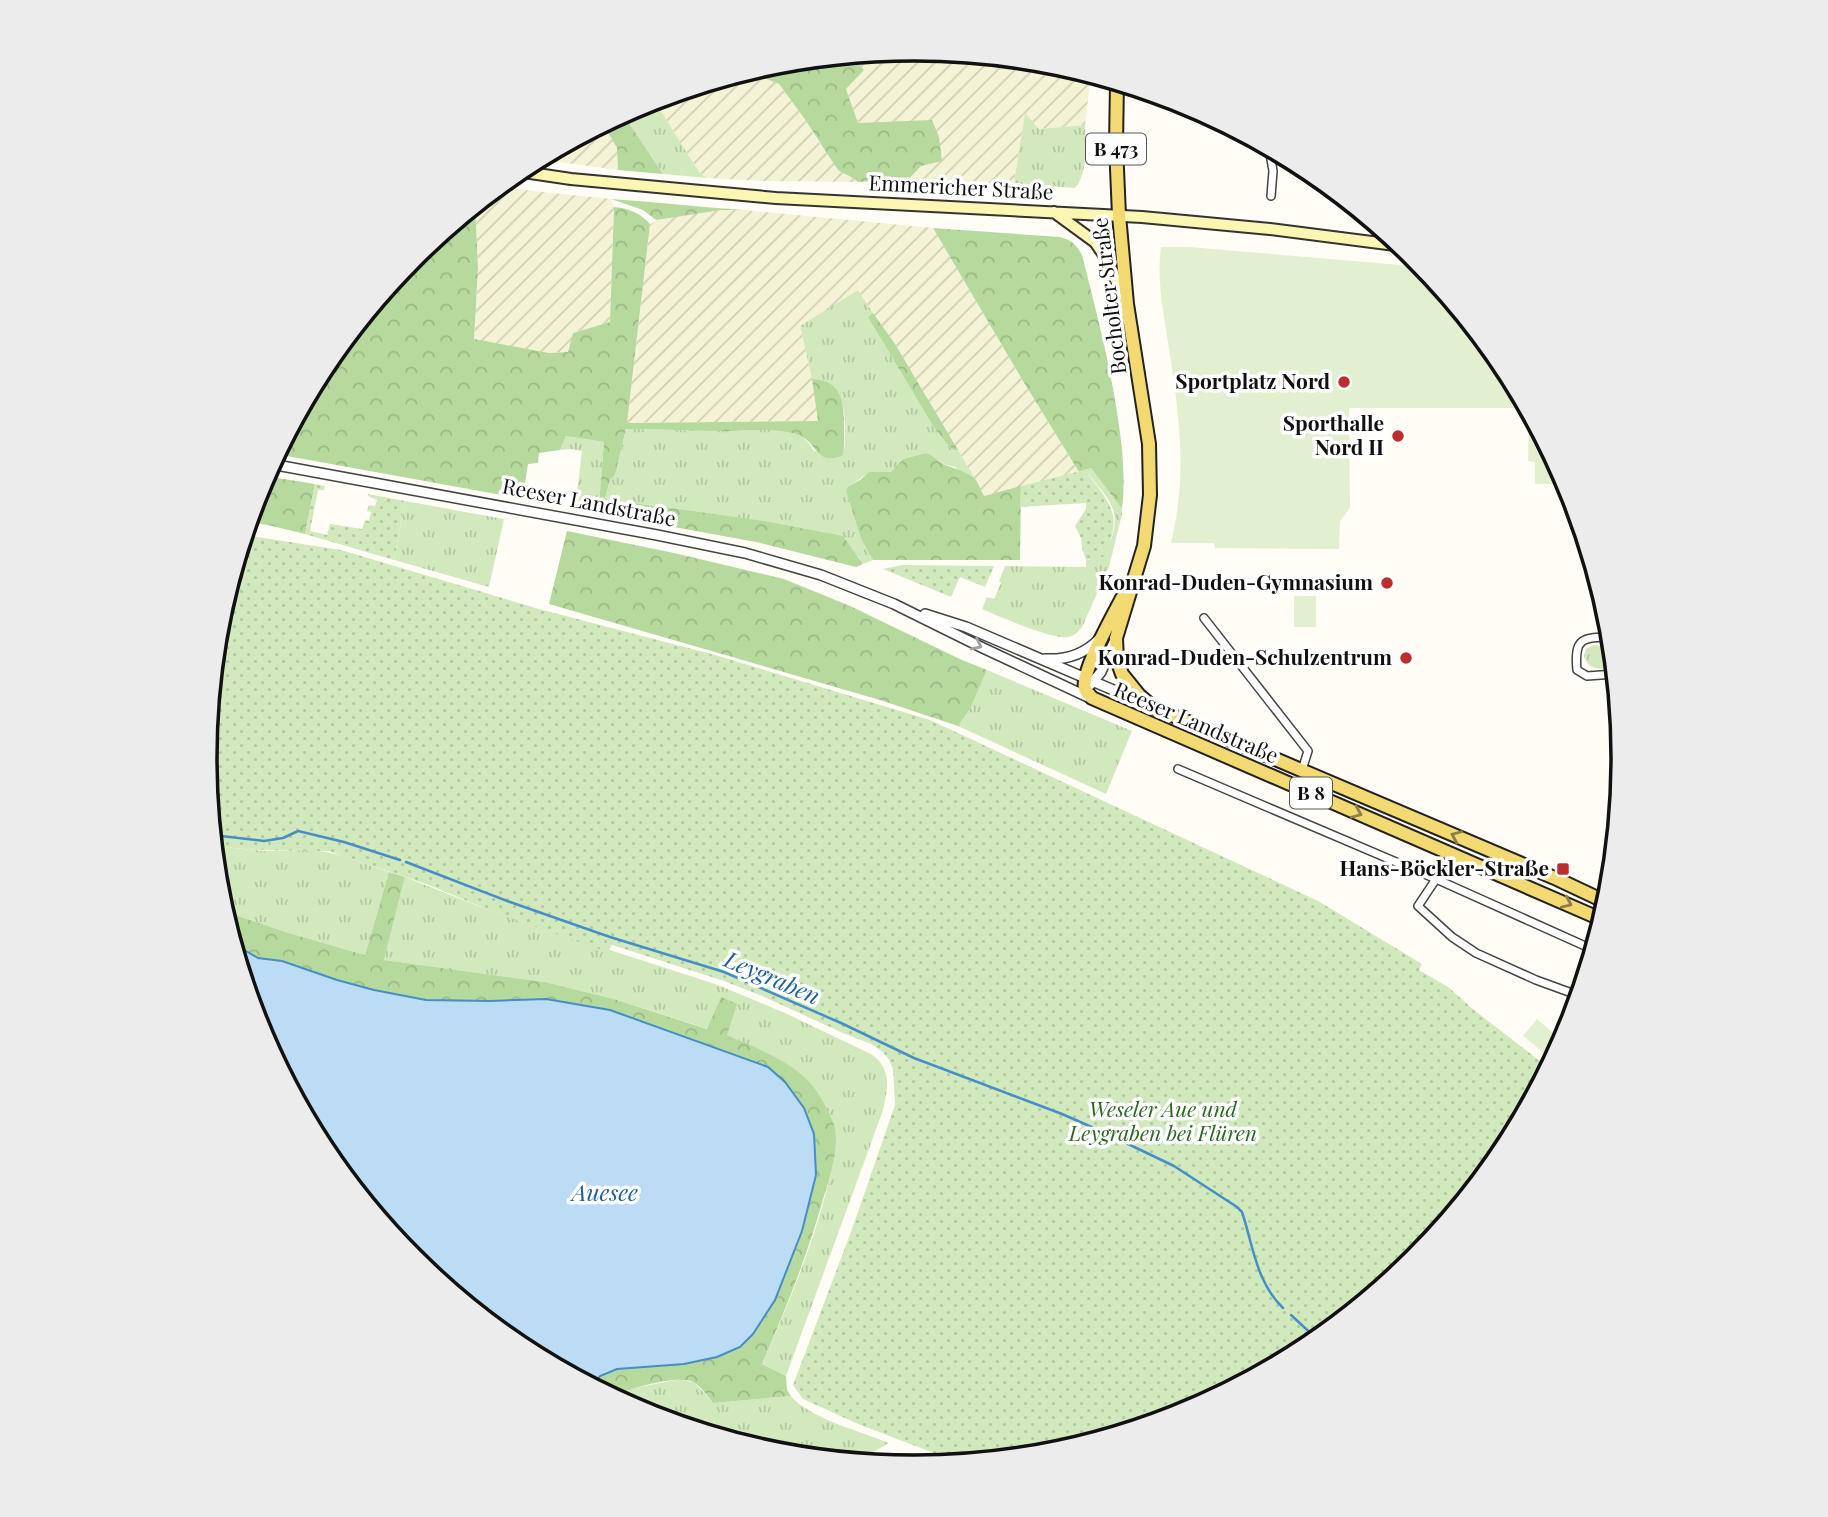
<svg xmlns="http://www.w3.org/2000/svg" width="1828" height="1517" font-family="'Playfair Display',serif">
  <style>
    .farmland { fill: url(#farmland-furrows) }
    .grass { fill: url(#grass-tufts) }
    .forest { fill: url(#forest-crowns) }
    .park { fill: url(#park-dots) }
    .pitch { fill: #e3f0d0 }
    .water { fill: #bbdcf4; stroke: #458ec8; stroke-width: 2 }
    .lines { fill: none; stroke-linecap: round; stroke-linejoin: round }
    .stream { stroke: #458ec8; stroke-width: 2.5 }
    .minor-casing { stroke: #444; stroke-width: 10 }
    .tertiary-casing { stroke: #444; stroke-width: 12 }
    .secondary-casing { stroke: #333; stroke-width: 14 }
    .primary-casing { stroke: #222; stroke-width: 16 }
    .minor { stroke: #fff; stroke-width: 7 }
    .tertiary { stroke: #fff; stroke-width: 9 }
    .secondary { stroke: #fbf7b3; stroke-width: 10 }
    .primary { stroke: #f3d971; stroke-width: 12 }
    .oneway { stroke: #a0a0a0 }
    .oneway2 { stroke: #8d7f46 }
    .poi-dot { fill: #bc2d2d; stroke: #fff; stroke-width: 2.5 }
    .labels { text-anchor: middle; stroke-width: 7; stroke-linejoin: round; paint-order: stroke }
    .shield { fill: #fff; stroke: #585858; stroke-width: 2 }
    .shield-label { font-size: 19px; font-weight: bold; fill: #111 }
    .street-label { font-size: 21px; fill: #111; stroke: #fff }
    .poi-label { font-size: 21px; font-weight: bold; fill: #111; stroke: #fff; text-anchor: end }
    .park-label { font-size: 21px; font-style: italic; fill: #2d6722; stroke: #fff }
    .water-label { font-size: 23px; font-style: italic; fill: #1d609f; stroke: #fff }
    .rim { fill: none; stroke: #111; stroke-width: 3.5 }
  </style>
  <defs>
    <pattern id="farmland-furrows" width="10" height="10" patternUnits="userSpaceOnUse" patternTransform="scale(1.75)"><rect width="10" height="10" fill="#f4f3d5"/><path d="M-1 1l2-2M0 10L10 0M9 11l2-2" fill="none" stroke="#d0cfb6"/></pattern>
    <pattern id="grass-tufts" width="24" height="20" patternUnits="userSpaceOnUse" patternTransform="scale(1.75)"><rect width="24" height="20" fill="#d2e9be"/><path d="M3 7l-1-3M5 7V3M7 7l1-3M15 17l-1-3M17 17v-4M19 17l1-3" fill="none" stroke="#b3c7a2"/></pattern>
    <pattern id="forest-crowns" width="20" height="18" patternUnits="userSpaceOnUse" patternTransform="scale(1.75)"><rect width="20" height="18" fill="#b6d99e"/><path d="M2 6a3 3 0 1 1 6 0M12 15a3 3 0 1 1 6 0" fill="none" stroke="#9bb987"/></pattern>
    <pattern id="park-dots" width="8" height="8" patternUnits="userSpaceOnUse" patternTransform="scale(1.75)"><rect width="8" height="8" fill="#d2e9be"/><path d="M2 2h.1M6 6h.1" fill="none" stroke="#b3c7a2" stroke-width="1.8" stroke-linecap="round"/></pattern>
  </defs>
  <rect width="100%" height="100%" fill="#fffdf5"/>
  <path class="farmland" d="M914,49l139,14 38,11 -6,51 -46,4 -14,-15 -11,69 -110,1 17,-18 -63,-43 -12,-34 18,-19 -13,-15z
    M747,71l31,12 26,35 12,20 28,36 7,1 7,7 -96,-1 -55,-3 -8,-6 -45,-72z
    M603,124l14,24 1,22 -81,-11z
    M499,186l34,5 78,8 3,8 -4,115 -37,11 -4,19 -20,1 -75,-13 4,-72 -3,-63z
    M721,210h23l189,18 90,153 56,91 -95,24 -89,-152 -95,-18 12,53 7,42 -192,2 23,-199 12,-6z"/>
  <path class="grass" d="M654,100l45,72 8,6 -44,-4 -40,-60 20,-11z
    M1025,113l14,16 46,-4c0,20 4,46 -10,63l-61,-5z
    M858,290l15,23 -5,4 65,109 14,18 7,6h4l17,29 -13,-6 -7,-6 -12,-3 -17,-11 -23,6 -12,13c-7,1 -14,0 -20,0 -5,1 -22,15 -25,19l15,48 12,21 -10,4 -5,-8 -195,-49 -58,-8 5,-19 5,-5 11,-46c32,0 65,2 98,2 22,0 44,-3 66,1 12,3 19,9 24,19l30,-1c3,-26 4,-70 -32,-71l-12,-53z
    M566,436l38,6 -5,63 -23,-4 6,-50 -11,-2 -11,1z
    M1091,468l31,41v5l-13,53 -27,60c-4,4 -7,9 -14,10 -15,3 -70,-21 -86,-28l5,-12 7,2 7,-16 -2,-2 6,-15 81,1v-7c21,-1 32,-29 28,-48 -4,-15 -20,-30 -29,-42z
    M405,501l99,18 -15,68 -95,-27z
    M1593,645l19,1 2,20c-12,5 -27,4 -30,-10l2,-7z
    M987,670l145,61 -26,63 -148,-68 12,-17z
    M213,846l50,5 51,-1 27,5 48,17 -24,83 -76,-22 -66,-22 -5,-14z
    M405,877l94,37 219,71 67,28 86,41c22,15 17,36 11,59l-96,263 -24,-12c27,-61 53,-123 68,-188 3,-14 4,-29 6,-43l-65,-78 -44,-20 -113,-36 -69,-17 -161,-22z
    M681,1379l14,4 18,20 78,-7c18,22 71,36 98,47l-33,19 -81,-8 -133,-40 -31,-17 12,-7z"/>
  <path class="forest" d="M851,55l13,15 -18,19 12,34 74,-3 7,17 3,24 -21,5 -17,18 -30,-3 -16,1c-7,-7 -13,-7 -20,-12l-34,-52 -25,-34 -32,-13 29,-8z
    M623,114l40,60 -45,-4 -1,-22 -14,-24z
    M611,199c44,3 88,8 133,11h-23l-65,10 -13,-10z
    M475,205l3,63 -4,71 75,14 19,-1 5,-19 37,-11 4,-115c13,1 27,6 36,17l-23,199 191,-2 -6,-42c31,1 32,25 32,49 0,10 1,19 -2,28 -17,6 -22,0 -31,-12 -6,-7 -15,-11 -24,-12 -21,-4 -43,-1 -64,-1 -33,0 -65,-2 -97,-2l-11,46 -5,5 -5,19 159,22 79,15 20,28 -7,3 -100,-25 -186,-34 1,-5 5,-2 23,3 5,-62 -38,-6 -6,14 -21,3 -1,10 -10,1 -4,26 31,6 3,3 -2,6 -280,-51 48,-90 89,-107z
    M933,228l127,9c11,3 16,7 22,18 13,52 27,104 35,157 5,32 9,64 5,97l-31,-41 -12,4 -56,-91z
    M873,313l22,31 63,106h-4l-7,-6 -14,-18 -65,-109z
    M926,453c8,3 12,9 19,12 9,3 25,8 31,15 3,5 5,11 8,16l37,-10 -1,74h-147l-12,-21 -15,-48 2,-4 12,-7 9,-8h22l12,-13z
    M265,476l50,8 -10,50 -37,-9 -20,-3 11,-35z
    M567,531l107,22 110,26 66,27 112,54 25,10 -17,39 -12,17 -78,-26 -331,-96z
    M389,872l16,5 -21,83 161,22 69,17 93,30 14,-32 16,7 -10,31c34,15 77,30 95,65 5,9 14,25 14,35 1,21 -8,49 -14,68 -16,56 -37,108 -60,161l24,12 1,14 4,6 -78,7c-5,-6 -12,-17 -20,-21 -14,-8 -67,7 -82,15l-20,-10 9,-11 17,-7 67,-5 33,-7 23,-10 14,-13 21,-34 29,-192 -19,-26 -17,-15 -158,-57 -64,-11 -56,2 -64,-1 -52,-10 -37,-10 -55,-19 -24,-3 -26,-15 -9,-32 66,22 76,22z"/>
  <path class="park" d="M1085,470c25,33 40,46 18,87l-17,3 -4,-12 -1,-10 -6,-12 11,-17v-6l-66,4 1,-21z
    M315,484l10,2 -1,4h-6l-8,41 17,4 3,-11 32,5 3,-9 4,1 2,-9 -4,-1 2,-6 6,1 2,-6 -9,-4v-2l37,7 -11,59 -89,-26z
    M244,535l97,15 198,59 176,46 215,65 388,181 104,63 -3,6 29,17 26,23 75,58 -45,85 -89,107 -107,89 -123,65 -133,40 -92,9 -102,-39 -55,-25 -10,-14 58,-153 44,-127 -2,-36 -4,-9 -6,-8 -12,-8 -28,-11 -81,-37 -38,-15 -112,-36 -4,7 -112,-39 -67,-28 -101,-34 -73,-1 -42,-4 -8,-88 13,-138z
    M902,565l92,1 -9,21 -25,-10 -9,20 -68,-28z"/>
  <path class="pitch" d="M1161,247h28l235,20c22,27 99,110 98,141h-173l1,100 -10,13 -1,28 -124,-1 -1,-5h-43c16,-67 9,-121 -1,-188 -5,-35 -14,-72 -9,-108z
    M1529,411l39,73h-33v-22l-7,-1z
    M1294,596h22v31h-22z
    M1537,1019l22,19 -14,16 -22,-18z"/>
  <path class="water" d="M232,943l26,15 24,3 55,19 37,10 52,10 64,1 56,-2 64,11 158,57 17,15 19,26 10,26 2,41 -14,56 -27,69 -22,34 -13,13 -23,10 -33,7 -67,5 -17,7 -9,11 -72,-39 -107,-88 -88,-108 -66,-122z"/>
  <g class="lines">
    <path class="stream" d="M212,835l52,6 19,-3 15,-7 46,11 56,18
      M406,862l104,40 100,35 114,35 117,51 73,35 148,56 57,25
      M1126,1143l48,23 63,41 5,5c11,33 14,70 41,96
      M1291,1315l27,25"/>
    <g class="minor-casing">
      <path id="minor" d="M1269,148l4,23 -2,25
        M1204,618l104,133 -6,19
        M1612,637c-30,0 -38,1 -35,33l10,6 28,-2
        M1178,769l258,110 158,71
        M1436,879l-18,27 34,31 24,16 60,27 44,16"/>
    </g>
    <g class="tertiary-casing">
      <path id="tertiary" d="M271,464l386,71 88,18 76,22 73,29 89,44 107,50
        M925,614l41,13 180,77
        M1045,659c21,1 39,-4 54,-20
        M1090,685l11,-13 13,-30"/>
    </g>
    <g class="secondary-casing">
      <path id="secondary" d="M517,171l54,8 205,19 366,19 128,12 133,17
        M1054,212l41,30 9,13 21,44"/>
    </g>
    <g class="primary-casing">
      <path id="primary" d="M1117,82l-1,64 3,69 8,89 22,140 1,51 -6,51 -28,92 1,22 5,14 17,21 14,12 404,172 51,24
        M1122,598c-8,16 -42,75 -37,91 2,4 5,6 7,9l511,222"/>
    </g>
    <use href="#minor" class="minor"/>
    <use href="#tertiary" class="tertiary"/>
    <use href="#secondary" class="secondary"/>
    <use href="#primary" class="primary"/>
  </g>
  <defs><path id="oneway-chevron" d="M-2-3.5L2.5 0L-2 3.5" fill="none" stroke-width="1.6" stroke-linecap="round" stroke-linejoin="round" transform="scale(1.75)"/></defs>
  <use class="oneway" href="#oneway-chevron" transform="translate(977 645) rotate(26)"/>
  <g class="oneway2">
    <use href="#oneway-chevron" transform="translate(1357 813) rotate(23)"/>
    <use href="#oneway-chevron" transform="translate(1456 836) rotate(-157)"/>
    <use href="#oneway-chevron" transform="translate(1567 903) rotate(24)"/>
  </g>
  <g class="poi-dot">
    <circle cx="1344" cy="382" r="7"/>
    <circle cx="1398" cy="436" r="7"/>
    <circle cx="1387" cy="583" r="7"/>
    <circle cx="1406" cy="658" r="7"/>
    <rect x="1556" y="862" width="14" height="14" rx="3.5"/>
  </g>
  <g class="labels">
    <g class="shield">
      <rect x="1086" y="133.5" width="60" height="31" rx="5"/>
      <rect x="1290" y="777.5" width="42" height="31" rx="5"/>
    </g>
    <g class="shield-label">
      <text x="1116" y="156">B 473</text>
      <text x="1311" y="800">B 8</text>
    </g>
    <g class="street-label">
      <text transform="translate(961 188) rotate(3)" y="7">Emmericher Straße</text>
      <text transform="translate(1110 296) rotate(-97)" y="7">Bocholter Straße</text>
      <text transform="translate(589 503) rotate(11)" y="7">Reeser Landstraße</text>
      <text transform="translate(1196 723) rotate(23)" y="7">Reeser Landstraße</text>
    </g>
    <g class="poi-label">
      <text x="1330" y="389">Sportplatz Nord</text>
      <text x="1384" y="431">Sporthalle<tspan x="1384" dy="24">Nord II</tspan></text>
      <text x="1373" y="590">Konrad-Duden-Gymnasium</text>
      <text x="1392" y="665">Konrad-Duden-Schulzentrum</text>
      <text x="1549" y="876">Hans-Böckler-Straße</text>
    </g>
    <g class="park-label">
      <text x="1163" y="1117">Weseler Aue und<tspan x="1163" dy="24">Leygraben bei Flüren</tspan></text>
    </g>
    <g class="water-label">
      <text transform="translate(772 978) rotate(23)" y="8">Leygraben</text>
      <text x="605" y="1201">Auesee</text>
    </g>
  </g>
  <path d="M0 0H1828V1517H0ZM217 758a697 697 0 1 1 1394 0a697 697 0 1 1-1394 0Z" fill="#ececec" fill-rule="evenodd"/>
  <path class="rim" d="M217 758a697 697 0 1 1 1394 0a697 697 0 1 1-1394 0Z"/>
</svg>
